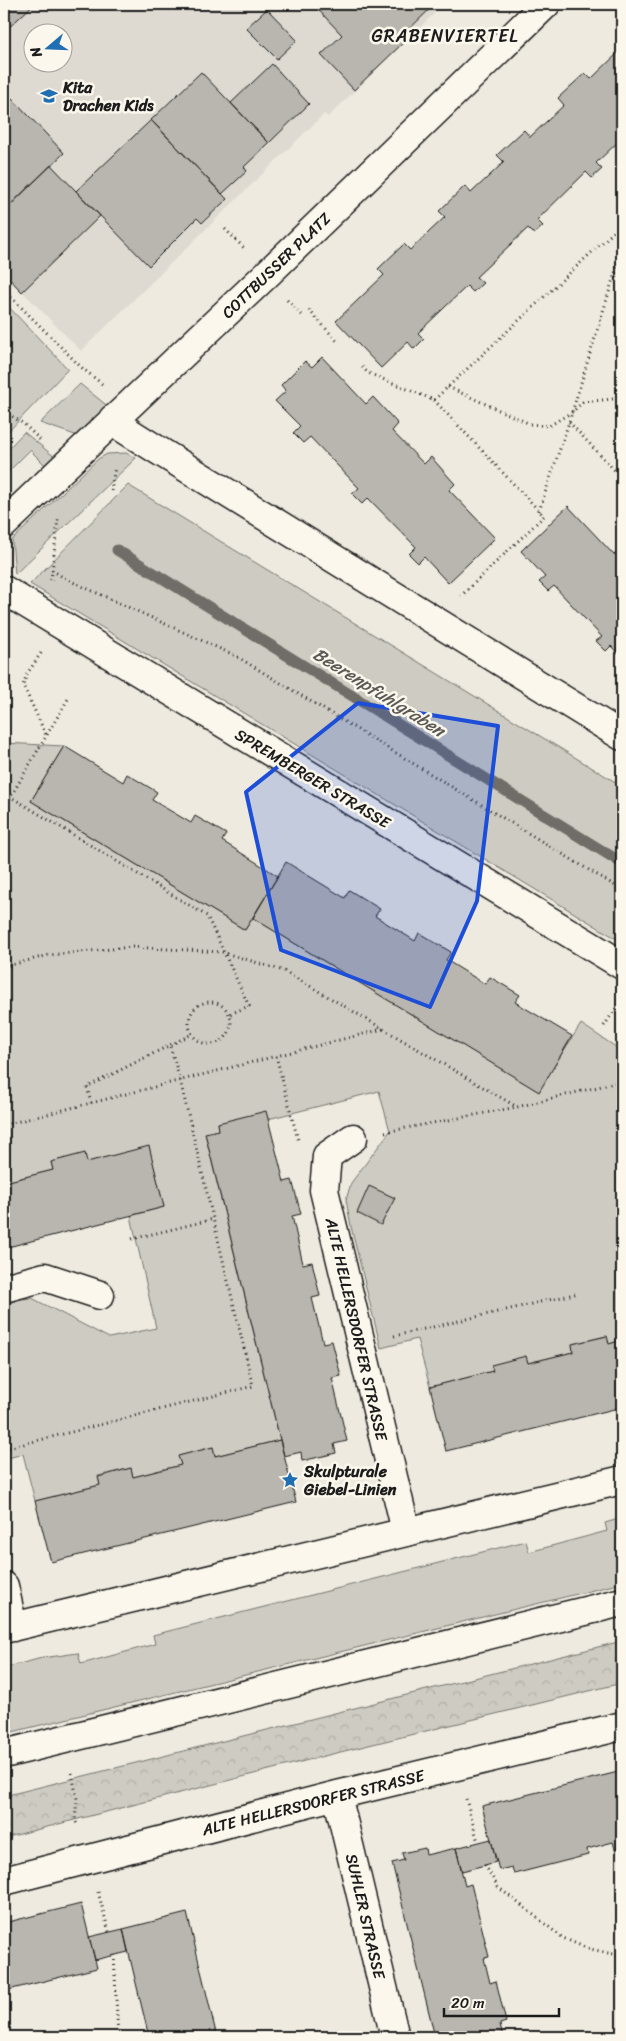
<svg xmlns="http://www.w3.org/2000/svg" width="626" height="2041" font-family="Sriracha,sans-serif">
  <style>
    .built { fill: #dedad1; fill-rule: evenodd }
    .green { fill: #ceccc2; stroke: #75746f }
    .forest { fill: url(#forest-crowns); stroke: #75746f }
    .lines { fill: none; stroke-linecap: round; stroke-linejoin: round }
    .stream { stroke: #6f6d69; stroke-width: 11 }
    .building { fill: #b9b6af; stroke: #1c1c1c }
    .minor-casing { stroke: #1c1c1c; stroke-width: 31 }
    .path { stroke: #1c1c1c; stroke-width: 3; stroke-dasharray: 1 4; stroke-linecap: butt }
    .minor { stroke: #fbf7ec; stroke-width: 28 }
    .marked { fill: #1d4ed8; fill-opacity: 0.2; stroke: #1d4ed8; stroke-width: 4; stroke-linejoin: round }
    .labels { text-anchor: middle; stroke-width: 5; stroke-linejoin: round; paint-order: stroke }
    .poi-label { font-size: 16px; font-weight: bold; fill: #1c1c1c; stroke: #fbf7ec; text-anchor: start }
    .street-label { font-size: 16px; fill: #1c1c1c; stroke: #fbf7ec }
    .neighbourhood-label { font-size: 18px; letter-spacing: 1px; fill: #1c1c1c; stroke: #fbf7ec }
    .water-label { font-size: 18px; font-style: italic; fill: #5a5956; stroke: #fbf7ec }
  </style>
  <defs>
    <pattern id="forest-crowns" width="20" height="18" patternUnits="userSpaceOnUse" patternTransform="scale(1.25)"><rect width="20" height="18" fill="#ceccc2"/><path d="M2 6a3 3 0 1 1 6 0M12 15a3 3 0 1 1 6 0" fill="none" stroke="#b0afa6"/></pattern>
  </defs>
  <rect width="100%" height="100%" fill="#eeeadf"/>
  <filter id="ink" filterUnits="userSpaceOnUse"><feTurbulence type="fractalNoise" baseFrequency=".02" numOctaves="2"/><feDisplacementMap in="SourceGraphic" scale="10" xChannelSelector="R" yChannelSelector="G"/><feConvolveMatrix kernelMatrix="1 2 1 2 8 2 1 2 1" color-interpolation-filters="sRGB"/></filter>
  <g filter="url(#ink)">
    <path class="built" d="M4,4h440l-116,113 -4,-3 -243,237 -77,-78zM32,32h30v30h-30z"/>
    <path class="green" d="M4,302l64,67 -64,67z
      M80,384l30,24 -32,28 -38,-13z
      M24,432l32,26 -11,7 -15,-15 -26,26v-23z
      M126,453l10,5 -121,116 -3,-34 86,-81 9,-5z
      M128,485l494,301v156l-592,-358z
      M4,743l60,3 -33,55 214,129 8,-12 285,173 43,-67 41,27v50l-5,2 5,23v214l-13,4 -3,-8 -34,8 1,8 -45,11 -2,-7 -33,15 -63,16 -13,-48 -36,9 -29,-117 -6,-31 5,-17 39,-52 -11,-40 -111,28 -50,4 1,7 -14,4 75,306 -65,16 -2,-9 -34,9 2,9 -48,12 -2,-9 -33,8 2,9 -65,16 -12,-47 -19,5v-154l16,-6 12,-1 77,40 47,-10 -25,-112 33,-9 -15,-60 -62,15 -3,-8 -33,8 2,8 -48,12z
      M622,1518v65l-618,151v-66l38,-10 36,-5 3,11 74,-20 -2,-9 373,-94 3,11 78,-21 -2,-8z"/>
    <path class="forest" d="M622,1641v42l-298,73 -320,82v-42z"/>
    <g class="lines">
      <path class="stream" d="M117,550l505,313"/>
    </g>
    <path class="building" d="M4,4h30l-30,28z
      M313,4h122l-35,34 3,5 -49,47 -33,-35 21,-20z
      M267,9l30,31 -20,19 -31,-31z
      M622,49v89l-26,25 6,6 -10,9 -6,-6 -49,48 6,6 -9,8 -6,-6 -52,49 7,6 -10,9 -6,-6 -49,47 6,6 -10,10 -6,-7 -27,26 -45,-47 48,-46 -6,-6 26,-25 6,6 35,-33 -6,-6 26,-25 6,7 33,-31 -7,-7 27,-25 6,7 34,-32 -6,-7 27,-25 6,6z
      M272,64l37,40 -40,39 -38,-40z
      M201,72l68,71 -25,24 3,4 -25,23 -71,-74z
      M12,98l52,55 -60,58v-105z
      M151,120l76,79 -25,24 -5,-5 -48,48 -73,-75z
      M51,165l49,51 -78,76 -18,-19v-62z
      M322,357l44,47 7,-7 25,27 -6,7 32,33 7,-7 24,27 -6,6 46,48 -47,45 -24,-26 -6,6 -9,-9 7,-7 -48,-49 -6,6 -10,-10 7,-6 -49,-51 -7,6 -10,-10 7,-7 -25,-25 11,-10 -5,-6 24,-24 7,6z
      M568,506l46,49 7,-6 1,1v108l-11,-12 -5,5 -10,-10 6,-4 -48,-51 -6,5 -9,-9 6,-5 -24,-26z
      M64,746l59,36 4,-8 30,18 -5,8 39,23 4,-7 31,18 -4,7 56,35 -33,54 -214,-129z
      M286,862l59,36 4,-8 31,19 -5,7 40,25 4,-8 32,19 -5,8 39,24 5,-7 30,18 -5,7 57,34 -33,56 -286,-174z
      M622,1101v25l-5,-23z
      M266,1111l18,71 8,-2 9,34 -9,2 11,48 9,-2 8,34 -8,2 11,45 9,-2 9,35 -9,2 15,63 -13,3 2,9 -34,8 -1,-9 -17,4 -79,-323 14,-3 -1,-7z
      M149,1146l15,61 -160,41v-71l1,5 48,-12 -2,-8 34,-9 2,9z
      M369,1186l26,12 -14,27 -24,-12z
      M607,1336l2,8 13,-4v67l-176,44 -16,-64 63,-16 -2,-6 35,-9 2,7 45,-11 -1,-8z
      M280,1440l16,62 -245,60 -16,-61 65,-16 -2,-8 33,-9 2,9 48,-12 -3,-9 35,-9 2,9z
      M622,1771v76l-7,2 -2,-7 -26,7 1,6 -74,19 -2,-7 -13,3 -17,-64z
      M491,1839l5,23 -34,9 -6,-23z
      M425,1848l1,7 30,-7 9,38 6,-2 18,73 -5,1 6,25 6,-2 10,41 -6,2 3,13h-68l-43,-174 12,-3 -2,-7z
      M81,1904l16,64 -93,23v-68z
      M187,1913l30,124h-68l-26,-108z
      M123,1929l5,23 -33,8 -6,-23z"/>
    <g class="lines">
      <g class="minor-casing">
        <path id="minor" d="M113,419l8,8 35,22 466,287
          M4,524l260,-247 282,-273
          M4,590l618,375
          M353,1138l-26,18 -3,34 82,341
          M4,1288l41,-11 55,18
          M4,1586l9,41
          M4,1629l618,-149
          M4,1754l618,-152
          M337,1795l58,242
          M4,1881l333,-86 285,-69"/>
      </g>
      <path class="path" d="M225,229l19,19
        M4,290l77,77 21,17
        M287,300l16,16
        M309,310l29,32
        M362,367l6,6 66,27 188,-176
        M448,387l82,37 19,2 23,-14 11,-10 39,-4
        M434,400l110,116 -83,80
        M4,411l20,13 18,18
        M569,422l53,56
        M111,491l4,-24
        M539,511l30,-89 53,-172
        M52,570l12,8 172,78 386,234
        M51,580l7,-61
        M41,653l-14,21 -4,11 23,50
        M4,795l7,2 196,119 42,90 -19,8
        M4,808l64,-109
        M4,967l45,-12 83,-8 90,5 62,19 233,136 105,-26
        M189 1023a21 21 0 1 1 42 0a21 21 0 1 1-42 0Z
        M604,1026l18,-27
        M276,1056l22,84
        M91,1103l-4,-16 105,-53
        M4,1125l379,-96
        M385,1132l132,-25
        M132,1239l82,-20
        M394,1336l185,-43
        M4,1449l249,-63 -73,-306 -10,-34
        M72,1773l5,26 -2,21 3,6
        M466,1799l12,43
        M485,1865l13,22 65,51 23,10 36,8
        M98,1892l11,40
        M114,1955l4,82"/>
      <use href="#minor" class="minor"/>
    </g>
  </g>
  <path class="marked" d="M358,703l140,23 -21,175 -47,106 -149,-57 -35,-158z"/>
  <defs>
    <g id="school-bare" transform="scale(1.35)"><path d="M0-5L7-2L0 1L-7-2ZM-4 1L0 2.5L4 1V4Q0 6-4 4Z" fill="#1f6fb2" stroke="#fbf7ec" stroke-width="2.5" paint-order="stroke"/></g>
    <g id="sight-bare" transform="scale(1.35)"><path d="M0-6L1.8-2.2L6-1.7L2.9 1.2L3.7 5.4L0 3.3L-3.7 5.4L-2.9 1.2L-6-1.7L-1.8-2.2Z" fill="#1f6fb2" stroke="#fbf7ec" stroke-width="2.5" paint-order="stroke"/></g>
  </defs>
  <g fill-rule="evenodd">
    <use href="#school-bare" x="49" y="96"/>
    <use href="#sight-bare" x="290" y="1480"/>
  </g>
  <g class="labels">
    <g class="poi-label">
      <text x="63" y="93">Kita<tspan x="63" dy="18">Drachen Kids</tspan></text>
      <text x="304" y="1477">Skulpturale<tspan x="304" dy="18">Giebel-Linien</tspan></text>
    </g>
    <g class="street-label">
      <text transform="translate(276 265) rotate(-44)" y="6">COTTBUSSER PLATZ</text>
      <text transform="translate(313 778) rotate(31)" y="6">SPREMBERGER STRASSE</text>
      <text transform="translate(357 1329) rotate(77)" y="6">ALTE HELLERSDORFER STRASSE</text>
      <text transform="translate(313 1802) rotate(-14)" y="6">ALTE HELLERSDORFER STRASSE</text>
      <text transform="translate(366 1916) rotate(77)" y="6">SUHLER STRASSE</text>
    </g>
    <g class="neighbourhood-label">
      <text x="445" y="42">GRABENVIERTEL</text>
    </g>
    <g class="water-label">
      <text transform="translate(379 692) rotate(32)" y="6">Beerenpfuhlgraben</text>
    </g>
  </g>
  <rect width="626" height="2041" fill="none" stroke="#fbf7ec" stroke-width="20"/>
  <rect x="10" y="10" width="606" height="2021" fill="none" stroke="#1c1c1c" stroke-width="2" filter="url(#ink)"/>
  <g transform="translate(48 48) rotate(251)"><circle r="24" fill="#fbf7ec" stroke="#a29f99"/>
  <path d="M0-4L9 19L0 12L-9 19Z" fill="#1f6fb2"/>
  <text y="-8" font-size="14" font-weight="bold" text-anchor="middle" fill="#1c1c1c">N</text>
  </g>
  <path d="M444 2008v8h115v-8" fill="none" stroke="#1c1c1c" stroke-width="2.5"/>
  <text x="451" y="2008" font-size="15" fill="#1c1c1c" stroke="#fbf7ec" stroke-width="4" paint-order="stroke">20 m</text>
</svg>
